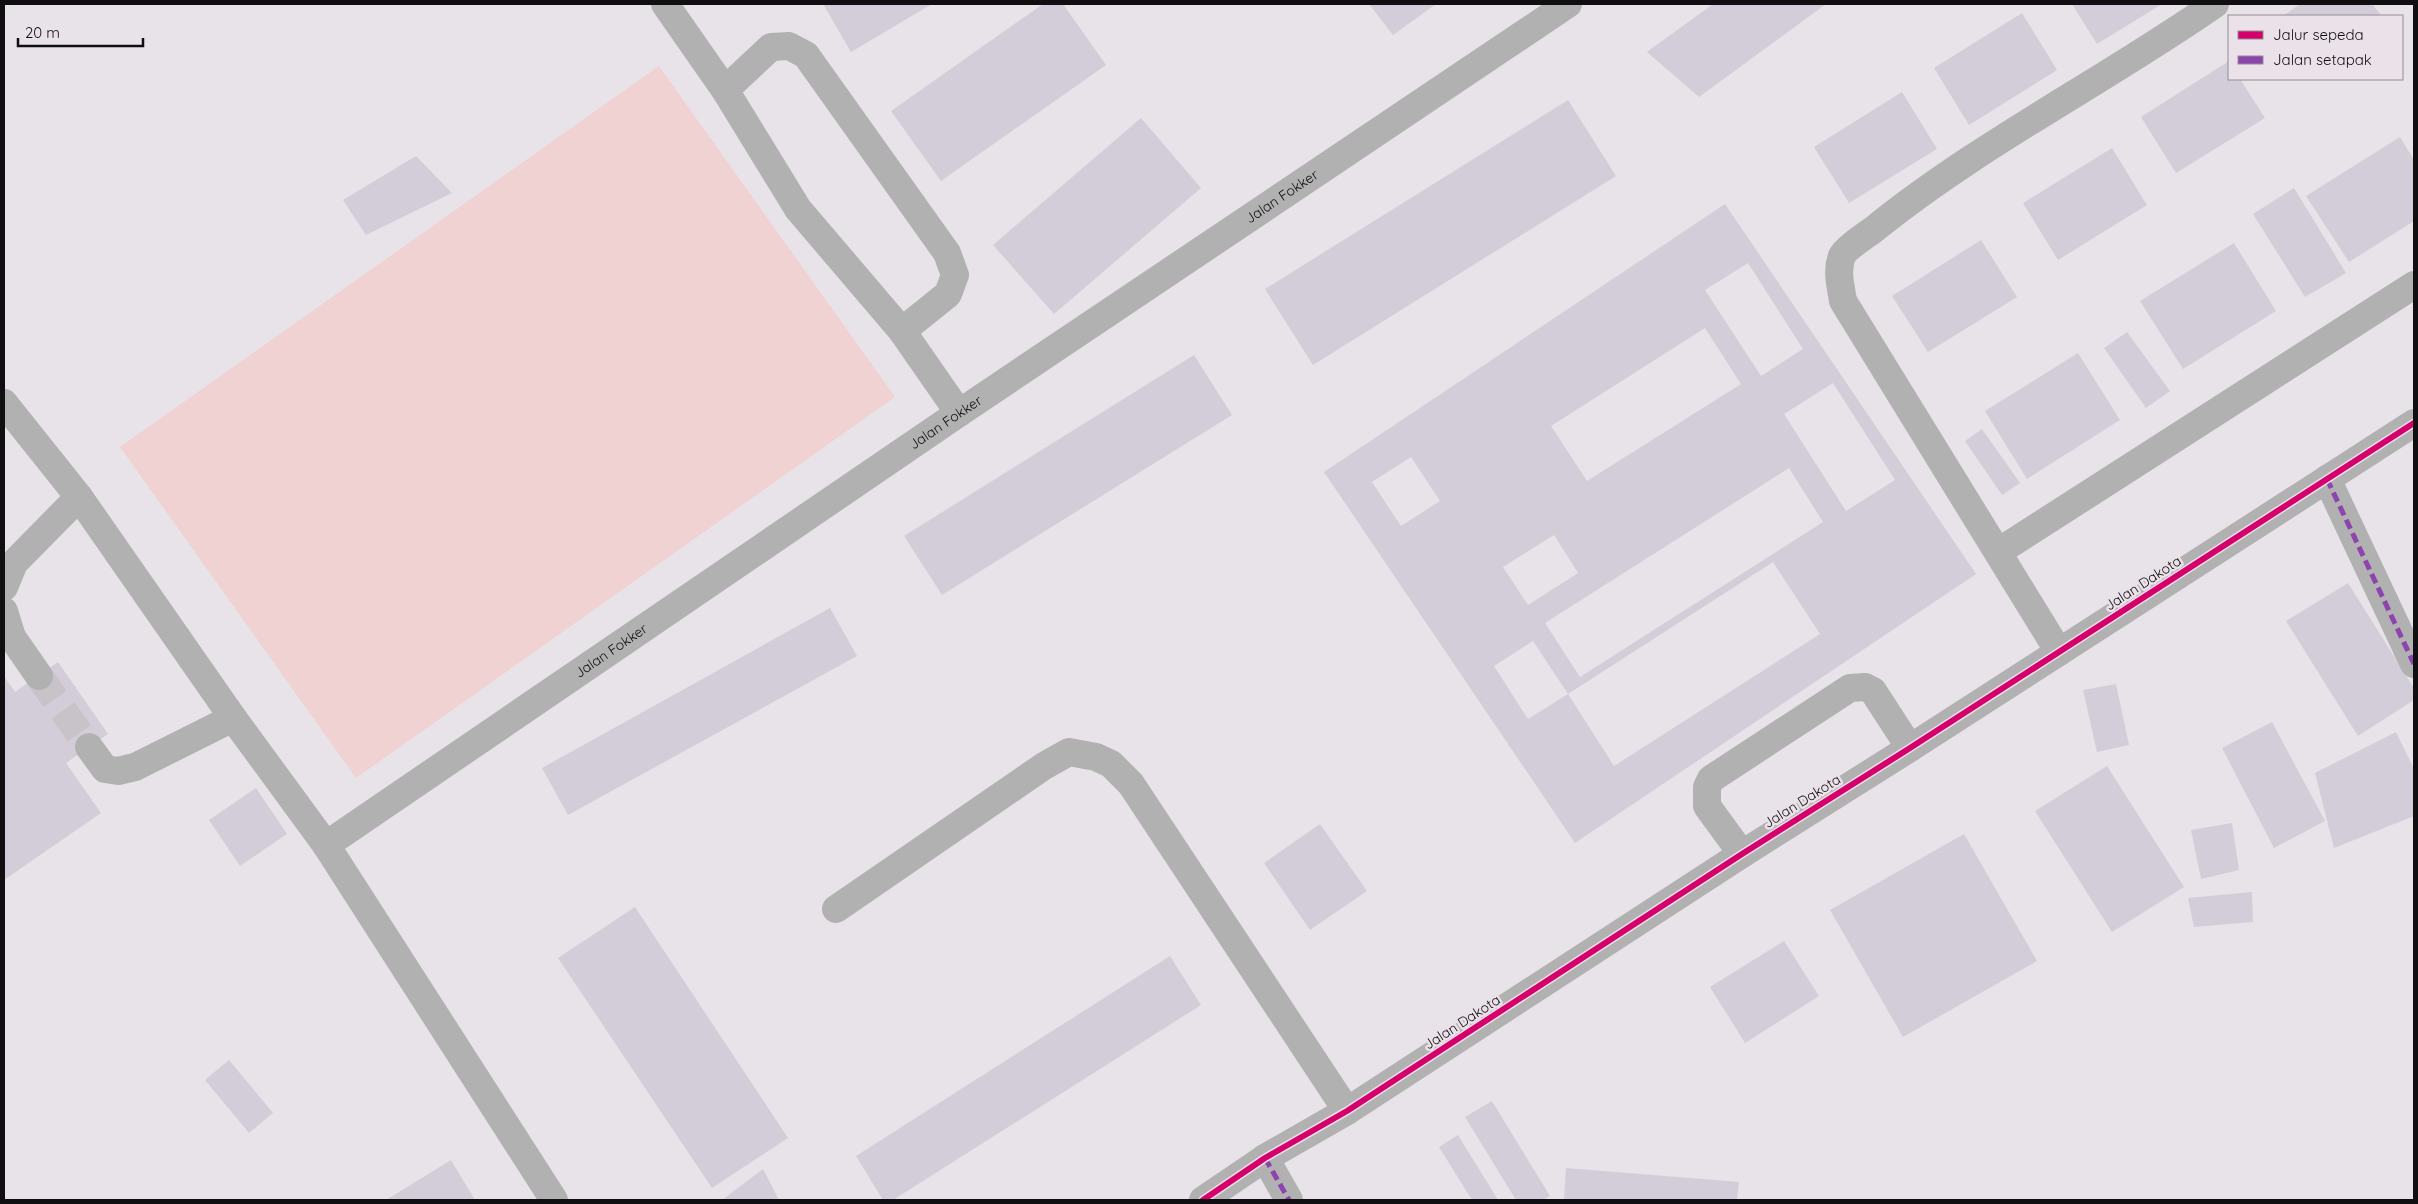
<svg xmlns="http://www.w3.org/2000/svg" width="2418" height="1204" font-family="Quicksand,sans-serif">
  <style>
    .green { fill: #f0d2d2 }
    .building { fill: #d2cdd8; fill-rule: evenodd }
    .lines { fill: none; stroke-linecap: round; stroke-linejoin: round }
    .minor-tunnel { stroke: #c8c3c8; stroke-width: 28; stroke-dasharray: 28 14; stroke-linecap: butt }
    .minor { stroke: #b2b1b2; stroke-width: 28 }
    .quiet { stroke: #8e44ad; stroke-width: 5; stroke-dasharray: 10 5; stroke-linecap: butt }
    .cycleway-casing { stroke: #eae1e9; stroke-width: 9 }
    .cycleway { stroke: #d6006c; stroke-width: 6 }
    .labels { text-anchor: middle; stroke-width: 5; stroke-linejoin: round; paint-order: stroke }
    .street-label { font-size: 14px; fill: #100e10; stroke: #eae1e9 }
  </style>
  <rect width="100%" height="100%" fill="#e8e3e8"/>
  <path class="green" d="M659,66l236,331 -539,381 -236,-331z"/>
  <path class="building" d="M823,4h109l-81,48z
    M1043,4h20l43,61 -165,116 -50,-70z
    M1369,4h67l-43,31z
    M1713,4h113l-127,93 -52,-45z
    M2072,4h90l-65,40z
    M2300,4h72l10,12h-99z
    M2022,13l35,57 -88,55 -35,-57z
    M2229,61v18h11l25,39 -89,55 -35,-56z
    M1902,92l35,57 -88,54 -35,-56z
    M1568,100l48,76 -303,189 -48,-76z
    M1141,118l60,70 -147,126 -61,-69z
    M2400,137l14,23v61l-65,41 -43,-66z
    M2112,148l35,57 -89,55 -35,-57z
    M416,156l36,37 -86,42 -23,-35z
    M2294,188l52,85 -41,24 -52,-83z
    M1725,204l251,370 -401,269 -251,-371zM1748,263l55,86 -42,27 -56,-86zM1705,328l36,56 -154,97 -36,-55zM1833,383l62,97 -49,31 -62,-97zM1411,457l29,44 -39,25 -29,-44zM1789,468l34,54 -243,155 -35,-54zM1554,535l24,38 -50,32 -25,-38zM1773,562l47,72 -206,132 -46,-72 -40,25 -34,-53 39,-25 35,53z
    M1981,240l36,57 -89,55 -36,-56z
    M2234,243l42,68 -93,58 -43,-68z
    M2127,332l43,59 -24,17 -42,-60z
    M2078,353l42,67 -93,59 -42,-68z
    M1194,355l38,60 -290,180 -38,-59z
    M1982,429l38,54 -18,12 -37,-54z
    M2348,583l66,105v12l-56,36 -72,-115z
    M830,608l27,48 -289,159 -26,-47z
    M58,662l50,72 -42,29 35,50 -97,67v-204l11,16z
    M2116,684l13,61 -32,7 -14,-62z
    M2272,722l53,99 -51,27 -52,-100z
    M2396,732l18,37v47l-80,32 -19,-75z
    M2107,766l77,121 -72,45 -77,-121z
    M256,788l31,46 -47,32 -31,-46z
    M2232,823l7,47 -38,9 -10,-49z
    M1320,824l47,67 -57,39 -46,-67z
    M1964,834l73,127 -134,76 -73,-127z
    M2252,892l1,30 -59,5 -6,-29z
    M635,907l153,231 -76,50 -154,-230z
    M1784,941l35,55 -74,47 -35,-56z
    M1170,956l31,49 -308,195h-10l-27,-44z
    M229,1060l44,53 -24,20 -44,-53z
    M1492,1101l58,95 -7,4h-27l-51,-83z
    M1458,1135l40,65h-26l-33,-53z
    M451,1160l24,40h-89z
    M1566,1168l173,14 -2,18h-173z
    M763,1169l16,31h-57z"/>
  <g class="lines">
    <path class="minor-tunnel" d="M39,676l50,71"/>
    <g class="minor">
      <path d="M665,4l60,86 73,119 104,122 57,82"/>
      <path d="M725,90l46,-43 18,-1 17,9 141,198 8,22 -7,19 -46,37"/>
      <path d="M4,403l75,94 154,221 93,127 228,355"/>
      <path d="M2327,479l87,185"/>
      <path d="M1998,552l416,-267"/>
      <path d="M4,587l10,-24 65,-66"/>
      <path d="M4,611l8,26 27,39"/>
      <path d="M2059,652l-216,-351c-2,-14 -7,-30 -1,-45 3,-7 24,-21 31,-26 106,-86 230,-148 342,-226"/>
      <path d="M89,747l16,22 13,2 17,-4 98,-49"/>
      <path id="s1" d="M326,845l633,-432 609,-409"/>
      <path d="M1742,854l-35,-48v-19l4,-8 139,-91 15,-1 8,4 37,57"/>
      <path d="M836,909l208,-143 25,-14 27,5 15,7 20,20 216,327"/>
      <path d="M1265,1158l24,42"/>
      <path d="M1203,1200l62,-42 82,-47 395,-257 168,-106 504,-325"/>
    </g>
    <path class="quiet" d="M2327,479l87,185
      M1265,1158l24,42"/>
    <g class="cycleway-casing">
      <path id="cycleway" d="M1203,1200l62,-42 82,-47 395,-257 168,-106 504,-325"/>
    </g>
    <use href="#cycleway" class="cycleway"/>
  </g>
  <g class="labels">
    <g class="street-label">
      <text dy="5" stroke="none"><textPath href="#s1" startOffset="1155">Jalan Fokker</textPath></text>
      <text dy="5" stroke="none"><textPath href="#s1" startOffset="750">Jalan Fokker</textPath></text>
      <text transform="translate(2143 583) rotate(-33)" y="5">Jalan Dakota</text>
      <text dy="5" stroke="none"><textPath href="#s1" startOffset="345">Jalan Fokker</textPath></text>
      <text transform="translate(1802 801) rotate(-32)" y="5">Jalan Dakota</text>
      <text transform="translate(1462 1022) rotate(-33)" y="5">Jalan Dakota</text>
    </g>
  </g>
  <rect width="2418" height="1204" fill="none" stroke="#100e10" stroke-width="10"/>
  <rect x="2228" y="15" width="175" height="65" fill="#eae1e9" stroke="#938d92"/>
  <rect x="2238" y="31" width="25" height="8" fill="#d6006c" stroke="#938d92"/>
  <text x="2273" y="40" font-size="15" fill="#100e10">Jalur sepeda</text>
  <rect x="2238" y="56" width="25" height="8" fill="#8e44ad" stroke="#938d92"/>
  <text x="2273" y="65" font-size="15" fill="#100e10">Jalan setapak</text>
  <path d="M18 38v8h125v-8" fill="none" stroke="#100e10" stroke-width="2.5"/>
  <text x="25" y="38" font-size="15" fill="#100e10" stroke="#eae1e9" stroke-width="4" paint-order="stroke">20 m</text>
</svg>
